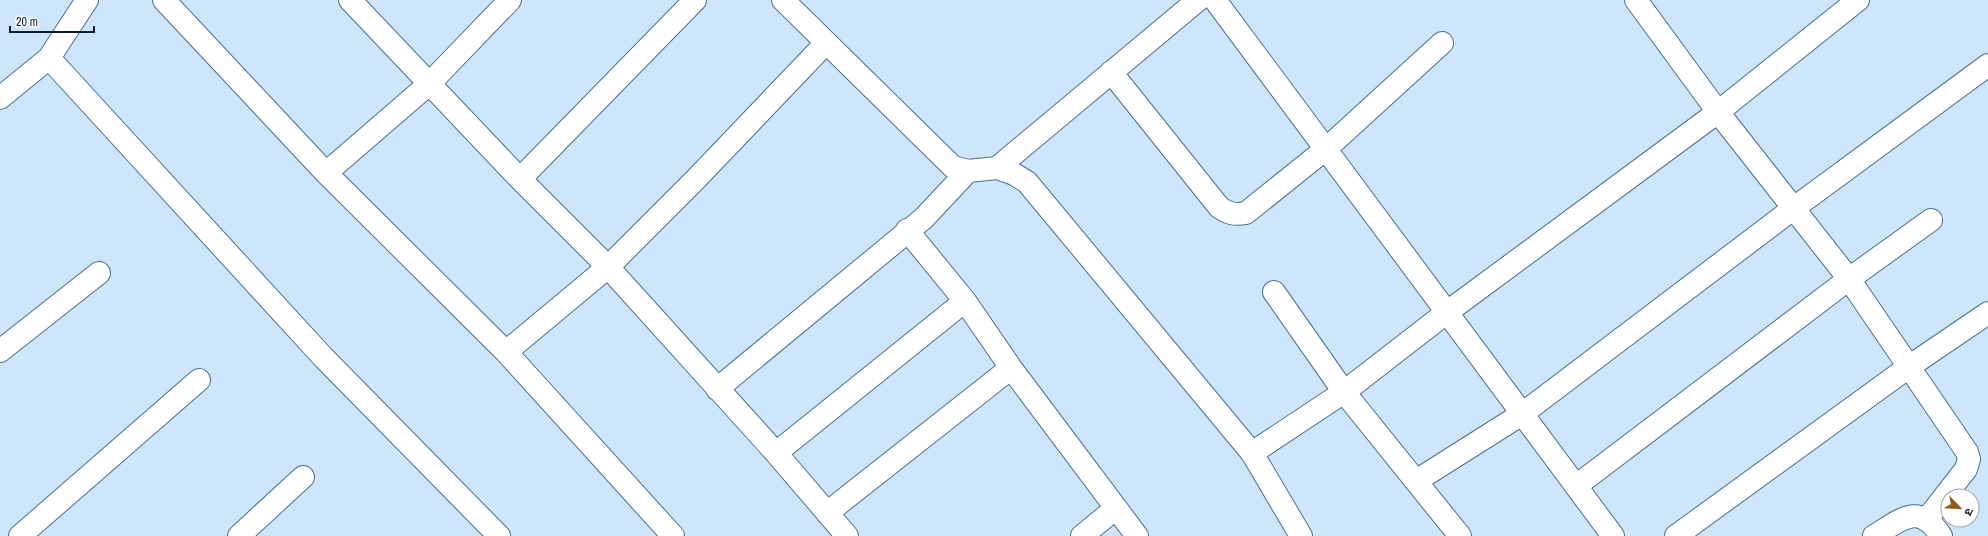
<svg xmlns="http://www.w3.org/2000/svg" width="1988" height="536" font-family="'Archivo Narrow','Noto Sans Devanagari',sans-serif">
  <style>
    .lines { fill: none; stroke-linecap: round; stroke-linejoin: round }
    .street-casing { stroke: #496f92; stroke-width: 24 }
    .street { stroke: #fff; stroke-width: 22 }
  </style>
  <rect width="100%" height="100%" fill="#cde6fe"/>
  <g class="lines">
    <g class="street-casing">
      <path id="street" d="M164,0l162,173 180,179 167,184
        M350,0l170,179 88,88 168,186 71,83
        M783,0l170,167 15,4 29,-3 17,6 13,8 225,271 49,83
        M1215,0l398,536
        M1636,0l82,112 131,167 118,173 2,7 -3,10 -39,50
        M49,58l274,299 176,179
        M1111,72l108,135c10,7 16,8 27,6l81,-65 115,-105
        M0,98l49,-40 38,-58
        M997,168l201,-168
        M326,173l103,-89 81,-84
        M520,179l175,-179
        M907,230l58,71 46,67 126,168
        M1274,292l70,100 116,144
        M0,351l99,-78
        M506,352l102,-85 87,-87 131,-137
        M717,389l207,-171 44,-47
        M776,453l189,-152
        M1252,453l92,-61 102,-79 272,-201 140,-112
        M1416,481l106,-67 272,-206 194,-143
        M1576,486l273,-207 82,-59
        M827,513l184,-145
        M20,536l179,-156
        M239,536l64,-59
        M1082,536l33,-27
        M1676,536l234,-170 78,-53
        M1874,536c27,-16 45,-35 67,0"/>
    </g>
    <use href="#street" class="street"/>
  </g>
  <g transform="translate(1960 508) rotate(114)"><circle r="19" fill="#ffffff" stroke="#9ea4aa"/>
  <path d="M0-3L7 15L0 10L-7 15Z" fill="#935c14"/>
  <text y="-6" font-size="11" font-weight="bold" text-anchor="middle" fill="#0c1c2a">उ</text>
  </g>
  <path d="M10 26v6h84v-6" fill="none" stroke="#0c1c2a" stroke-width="2"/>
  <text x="16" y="26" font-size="12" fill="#0c1c2a" stroke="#ffffff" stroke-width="3" paint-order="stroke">20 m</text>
</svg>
